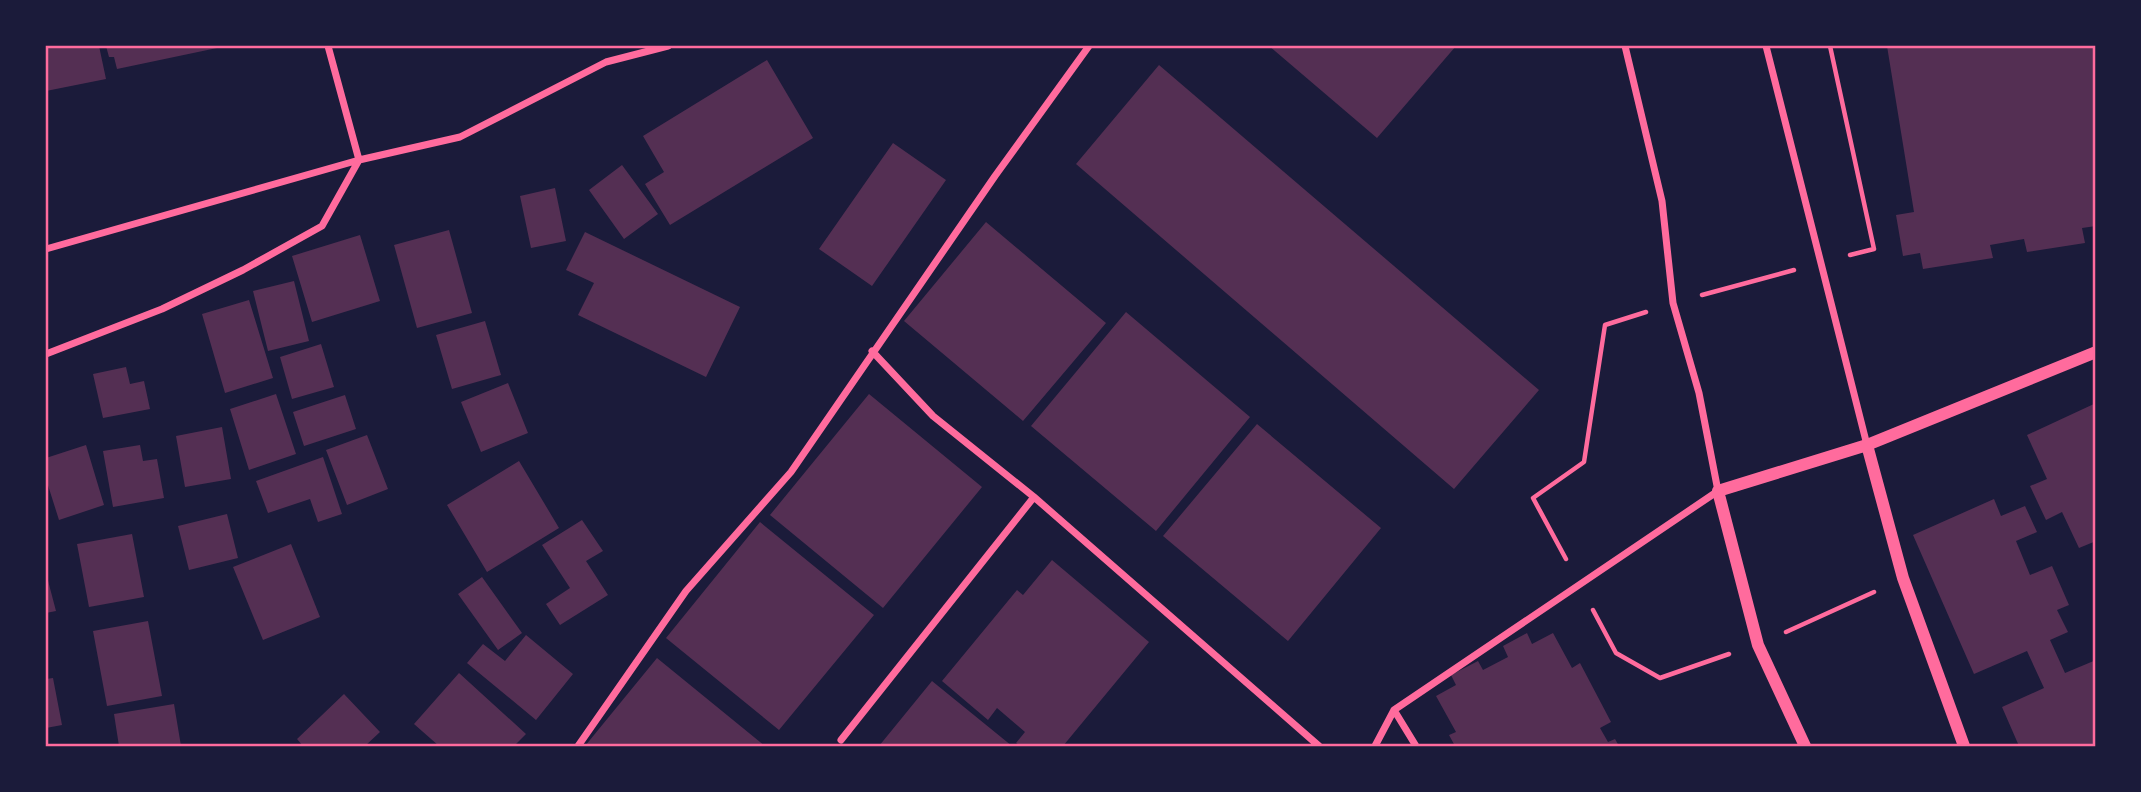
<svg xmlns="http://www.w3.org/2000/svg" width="2141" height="792" font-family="Inter,sans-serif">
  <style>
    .building { fill: #542f53 }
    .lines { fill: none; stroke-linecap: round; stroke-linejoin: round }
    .path { stroke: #ff6b9d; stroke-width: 4.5 }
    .minor { stroke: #ff6b9d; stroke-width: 7 }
    .tertiary { stroke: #ff6b9d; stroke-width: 12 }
    .neatline { fill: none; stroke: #ff6b9d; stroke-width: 2.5 }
  </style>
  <rect width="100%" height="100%" fill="#1b1b3a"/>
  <path class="building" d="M46,46h53l7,33 -60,12z
    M106,46h111v2l-100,21 -3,-12h-5z
    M1269,46h187l-79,92z
    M1887,46h209v180l-14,2 3,15 -58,9 -3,-13 -34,6 3,13 -70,11 -3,-16 -17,3 -7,-41 18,-3z
    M767,60l46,78 -143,87 -25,-41 19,-12 -21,-36z
    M1159,65l380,325 -85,99 -378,-325z
    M893,143l53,37 -74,106 -53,-37z
    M622,165l36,49 -34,25 -35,-49z
    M555,188l11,53 -35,7 -11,-52z
    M986,222l120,101 -83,98 -119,-100z
    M449,230l23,83 -55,15 -23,-83z
    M585,232l155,75 -34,70 -128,-62 16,-32 -28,-13z
    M360,235l20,66 -68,21 -20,-66z
    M294,281l15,60 -41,10 -15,-60z
    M249,300l24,78 -48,15 -23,-79z
    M1126,312l124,105 -94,114 -125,-105z
    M485,321l16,54 -49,14 -16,-54z
    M321,344l13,43 -42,12 -12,-42z
    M126,367l4,17 14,-3 6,28 -47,9 -10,-44z
    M508,383l20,50 -47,19 -20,-50z
    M276,394l20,60 -47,16 -19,-61z
    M869,394l113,93 -99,121 -113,-93z
    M345,395l11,34 -52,17 -11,-34z
    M2096,403v138l-17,7 -17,-36 -16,8 -16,-34 17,-7 -20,-44z
    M1257,424l124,104 -93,113 -125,-105z
    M222,427l9,52 -46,8 -9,-51z
    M367,435l21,54 -41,16 -21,-55z
    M86,445l18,60 -45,15 -13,-41v-21z
    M140,445l3,16 14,-2 7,39 -51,9 -10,-56z
    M323,457l19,57 -24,8 -8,-23 -42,14 -12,-32z
    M519,461l40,67 -72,44 -40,-67z
    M1994,499l7,17 24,-10 12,26 -21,9 14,34 22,-9 17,39 -12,5 11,22 -18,8 15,33 31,-13v86h-77l-17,-39 42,-19 -17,-37 -53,23 -61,-139z
    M227,514l11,44 -49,12 -11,-44z
    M582,520l21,31 -17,10 22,34 -48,30 -14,-21 24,-16 -28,-43z
    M760,522l114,93 -95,115 -113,-92z
    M132,534l12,63 -55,10 -12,-63z
    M291,544l29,73 -57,23 -30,-73z
    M1052,560l97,82 -86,104h-42l-5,-3 9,-11 -28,-24 -9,12 -46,-39 75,-91 6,5z
    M46,573l10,38 -10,2z
    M482,577l40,56 -24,17 -40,-56z
    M148,621l14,75 -55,10 -14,-75z
    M1527,633l5,11 21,-11 19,35 8,-5 31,59 -11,6 8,14 7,-3 4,7h-164l-6,-11 7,-3 -20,-36 20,-11 -5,-10 27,-14 5,9 25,-13 -5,-11z
    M526,635l47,39 -37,46 -69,-57 16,-19 22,17z
    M657,658l108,88h-180z
    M459,673l67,61 -12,12h-75l-25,-22z
    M53,678l9,47 -16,3v-49z
    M932,681l80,65h-133z
    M344,694l36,38 -15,14h-62l-6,-7z
    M174,704l7,42h-62l-5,-32z"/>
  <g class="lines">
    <path class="path" d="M1830,46l44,203 -24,6
      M1702,295l92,-25
      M1566,559l-33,-61 51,-36 21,-137 41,-13
      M1593,610l23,43 44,25 69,-24
      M1786,632l88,-40"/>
    <path class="minor" d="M1766,46l101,399
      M46,249l313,-89 -31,-114
      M872,351l61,65 101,81 285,249
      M46,354l116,-45 81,-39 79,-44 37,-66 101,-23 146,-75 62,-16
      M1394,710l22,36
      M841,740l193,-243
      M578,746l108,-155 105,-119 204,-296 94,-130
      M1375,746l19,-36 324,-219 -19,-98 -26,-90 -11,-102 -37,-155"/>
    <path class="tertiary" d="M1867,445l36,133 61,168
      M1805,746l-47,-101 -40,-154 149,-46 229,-93"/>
  </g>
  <rect width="2141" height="792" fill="none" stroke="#1b1b3a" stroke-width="94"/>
  <rect x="47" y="47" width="2047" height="698" class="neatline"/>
</svg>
